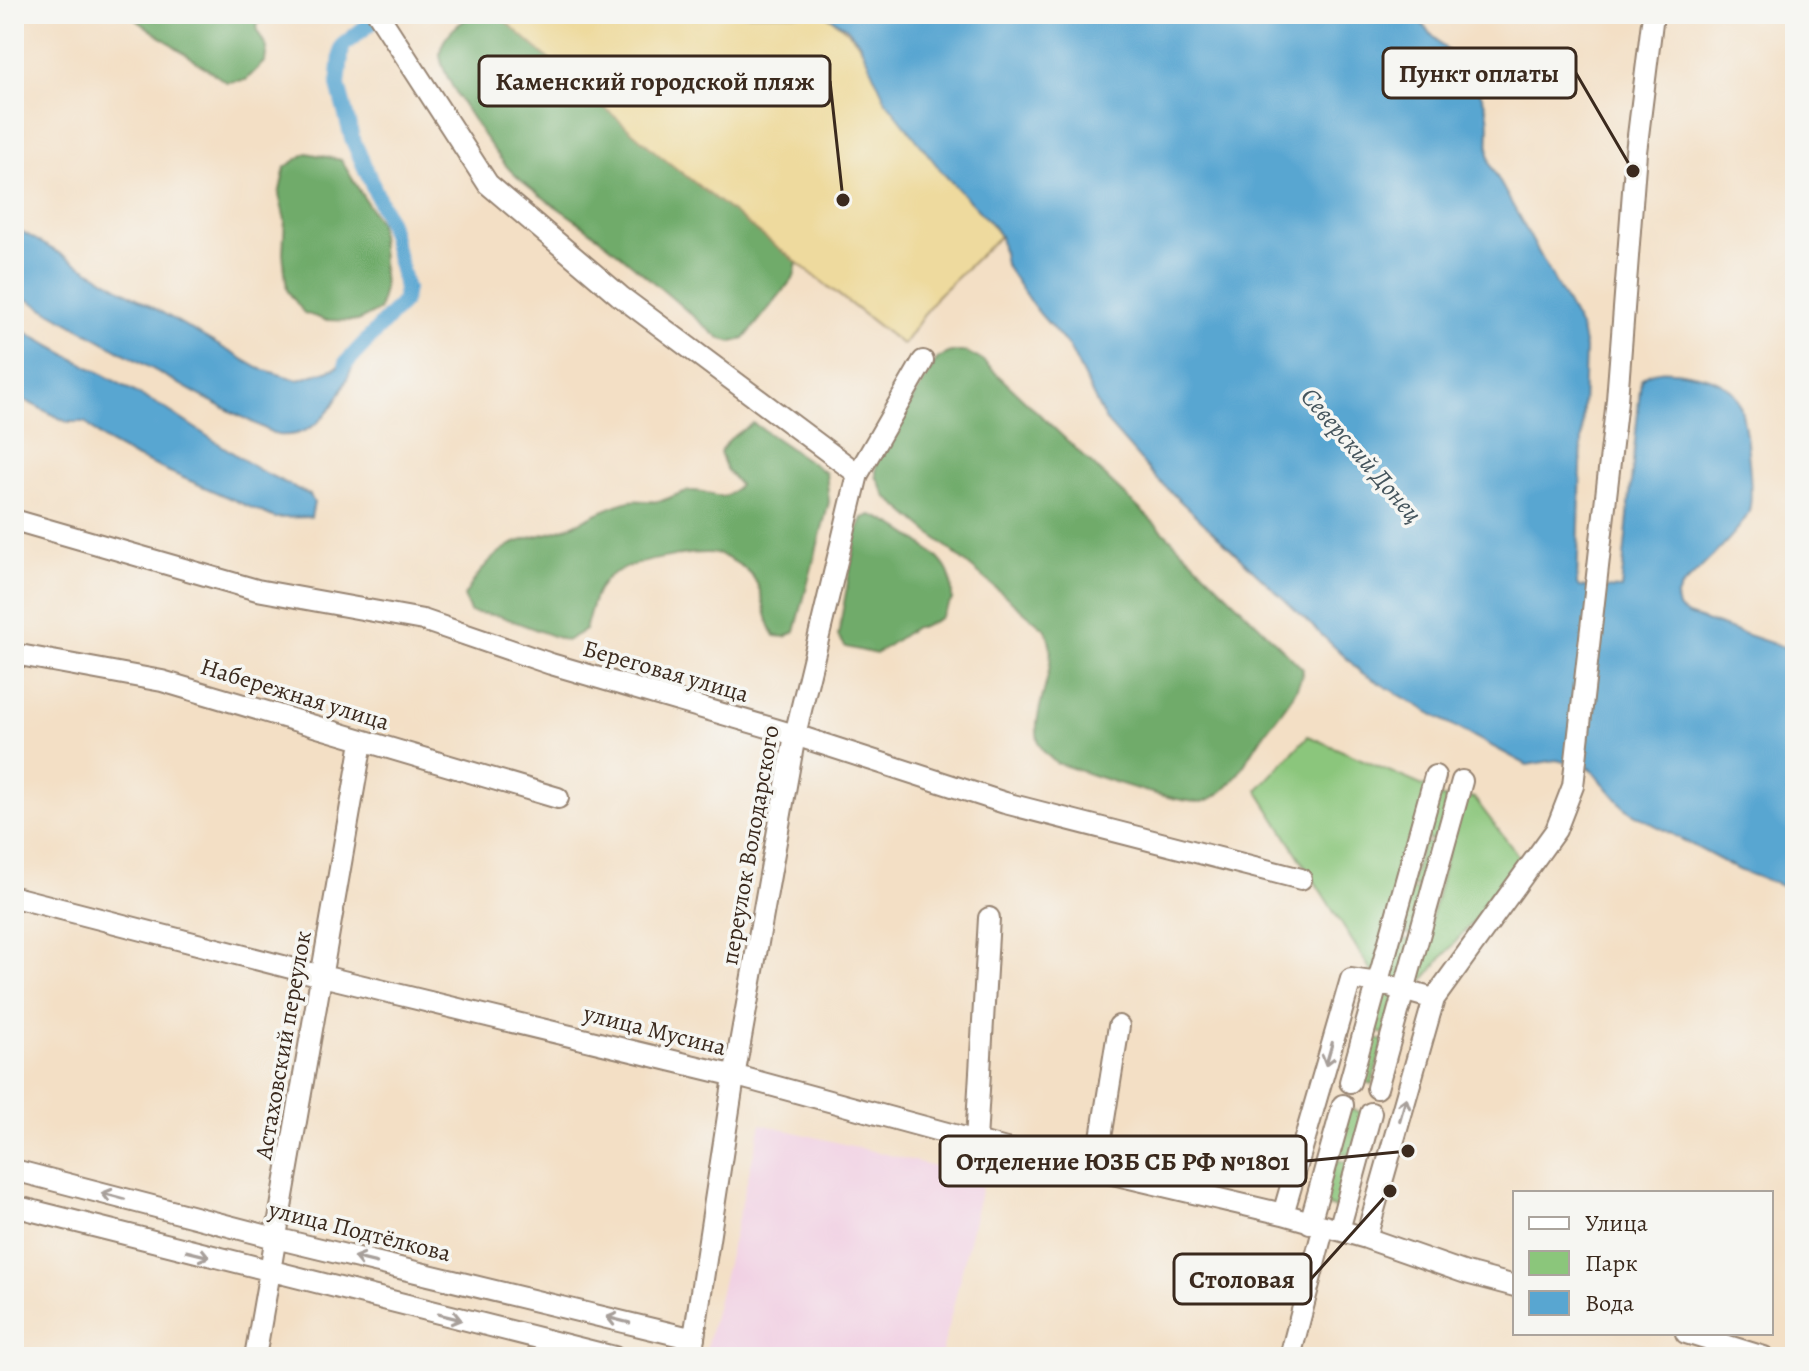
<svg xmlns="http://www.w3.org/2000/svg" width="1809" height="1371" font-family="Alegreya,serif">
  <style>
    .built { fill: #f1d0e3 }
    .green { fill: #8bc67b; stroke: #63784c; stroke-width: 2 }
    .forest { fill: #70ab6b; stroke: #566a44; stroke-width: 2 }
    .sand { fill: #eeda9e; stroke: #94825e; stroke-width: 2 }
    .water { fill: #58a6d1; stroke: #4a6878; stroke-width: 2 }
    .lines { fill: none; stroke-linecap: round; stroke-linejoin: round }
    .canal { stroke: #58a6d1; stroke-width: 16 }
    .minor-casing { stroke: #978472; stroke-width: 24 }
    .minor { stroke: #fff; stroke-width: 20 }
    .oneway { stroke: #a79f9a }
    .labels { text-anchor: middle; stroke-width: 7; stroke-linejoin: round; paint-order: stroke }
    .street-label { font-size: 24px; fill: #3b2a1e; stroke: #f6f6f2 }
    .water-label { font-size: 26px; font-style: italic; fill: #45555d; stroke: #f6f6f2 }
    .leader { fill: none; stroke: #3b2a1e; stroke-width: 3 }
    .callout-dot { fill: #3b2a1e; stroke: #f6f6f2; stroke-width: 3 }
    .callout { fill: #f6f6f2; stroke: #3b2a1e; stroke-width: 3 }
    .callout-label { font-size: 26px; text-anchor: middle; font-weight: bold; fill: #3b2a1e }
  </style>
  <rect width="100%" height="100%" fill="#f6f6f2"/>
  <filter id="ink" filterUnits="userSpaceOnUse"><feTurbulence type="fractalNoise" baseFrequency=".0125" numOctaves="2"/><feDisplacementMap in="SourceGraphic" scale="16" xChannelSelector="R" yChannelSelector="G"/><feConvolveMatrix kernelMatrix="1 2 1 2 8 2 1 2 1" color-interpolation-filters="sRGB"/></filter>
  <filter id="wash" filterUnits="userSpaceOnUse"><feTurbulence type="fractalNoise" baseFrequency=".006" numOctaves="4" result="noise"/><feDisplacementMap in="SourceGraphic" scale="32" xChannelSelector="R" yChannelSelector="G"/><feGaussianBlur stdDeviation="1.8" result="paint"/><feColorMatrix in="noise" values="0 0 0 0 0 0 0 0 0 0 0 0 0 0 0 0 0 1.4 0 .05"/><feComposite in="paint" operator="in"/></filter>
  <g filter="url(#wash)">
    <rect width="100%" height="100%" fill="#f3dfc5"/>
    <path class="built" d="M761,1124l223,54 -43,179h-237z"/>
    <path class="green" d="M1308,736l120,52 -51,192 -120,-190z
      M1461,795l13,3 49,64 -109,129z
      M1435,796l16,4 -12,43 -15,-5z
      M1423,842l15,4 -12,44 -15,-5z
      M1410,889l16,4 -12,43 -15,-5z
      M1396,937l16,4 -12,43 -15,-4z
      M1382,987l15,4 -12,43 -15,-4z
      M1368,1037l16,4 -12,43 -16,-5z
      M1348,1109l16,4 -12,43 -15,-5z
      M1334,1159l16,5 -12,45 -17,-5z"/>
    <path class="forest" d="M128,14h162l-33,9 1,9 9,16 -2,13 -19,19 -20,2z
      M476,14h37l285,243 -4,20 -50,62 -12,3 -13,-4c-39,-33 -78,-67 -118,-99 -28,-23 -62,-41 -88,-66 -17,-16 -74,-98 -73,-120 2,-18 21,-32 36,-39z
      M307,153l34,7 38,63 5,65 -5,22 -21,11 -33,-1 -21,-7 -17,-23 -4,-37 2,-33 -6,-25 6,-28z
      M951,352h15l16,8 185,175 136,134c-3,24 -27,48 -41,68 -15,21 -29,55 -57,64 -21,7 -122,-30 -149,-38 -4,-4 -11,-9 -14,-14 -19,-31 22,-79 4,-119l-160,-134 -10,-20v-16l62,-102z
      M753,423l73,50 3,29 -34,130 -10,5 -10,-1c-13,-19 -9,-44 -25,-63 -6,-6 -23,-16 -32,-19 -21,-5 -97,9 -112,25 -13,14 -16,34 -21,51l-19,11 -66,-25 -30,-4 -6,-16c12,-19 24,-38 45,-50 18,-10 40,-11 59,-19 21,-9 40,-21 62,-26 10,-2 21,2 31,0 10,-3 18,-9 29,-10 23,-2 31,17 49,-6l-13,-16 -6,-17 10,-13z
      M871,515c20,6 66,36 76,55 5,9 5,20 5,30l-12,18 -17,9h-8l-39,27 -30,-7 -8,-11 19,-104 6,-14z"/>
    <path class="sand" d="M497,14h327c21,13 33,24 45,46l131,176 -63,60 -34,49 -244,-190z"/>
    <path class="water" d="M824,14h590c23,32 62,55 73,96 5,18 -2,38 4,56l90,163 4,20 -8,235 2,3 42,2 20,-210c11,-11 27,-9 41,-7 18,3 42,7 54,24 10,16 18,97 13,115 -4,16 -55,63 -69,78l-4,10 2,9 10,7 107,36v240l-56,-21 -107,-57 -9,-7 -33,-38 -34,-8 -29,5 -88,-47 -77,-45 -205,-194 -52,-59 -36,-73 -36,-41 -28,-42 -5,-28 -6,-9 -51,-54 -57,-72 -27,-59 -12,-14z
      M14,227l244,141 40,12 38,-12 24,-19c-16,37 -34,91 -83,86l-76,-39 -187,-104z
      M14,326l152,83 93,61 51,25 4,8 -3,14 -36,1 -142,-62 -29,-16 -19,-18h-18l-53,-27z"/>
    <g class="lines">
      <path class="canal" d="M346,363l57,-61 3,-13 -17,-66 -37,-85 -14,-53 4,-39 40,-32"/>
    </g>
  </g>
  <g filter="url(#ink)">
    <g class="lines">
      <g class="minor-casing">
        <path id="minor" d="M378,14l110,170 132,112 238,178
          M14,520l243,70 166,30 128,44 244,71 210,68 296,76
          M14,654l148,27 396,117
          M14,897l308,79 426,103 258,70 277,65 83,24 100,35 49,13
          M1350,1082l85,-306
          M1377,1088l85,-307
          M976,1141l13,-223
          M1096,1169l23,-143
          M14,1170l261,68 419,101
          M14,1206l600,151
          M1283,1214l68,-235 27,4 56,16
          M1310,1223l33,-118
          M1339,1230l32,-117
          M1366,1238l68,-239 122,-169 17,-44 44,-386 19,-248 17,-138
          M1686,1333l78,24
          M255,1357l107,-615
          M691,1357l43,-280 61,-342 63,-261 65,-113
          M1290,1357l34,-131"/>
      </g>
      <use href="#minor" class="minor"/>
    </g>
    <defs><path id="oneway-shaft" d="M-6 0H5M1.5-3L5.5 0L1.5 3" fill="none" stroke-width="1.6" stroke-linecap="round" stroke-linejoin="round" transform="scale(2)"/></defs>
    <g class="oneway">
      <use href="#oneway-shaft" transform="translate(1329 1054) rotate(106)"/>
      <use href="#oneway-shaft" transform="translate(1403 1109) rotate(-74)"/>
      <use href="#oneway-shaft" transform="translate(113 1196) rotate(-165)"/>
      <use href="#oneway-shaft" transform="translate(198 1254) rotate(14)"/>
      <use href="#oneway-shaft" transform="translate(365 1260) rotate(-166)"/>
      <use href="#oneway-shaft" transform="translate(450 1317) rotate(14)"/>
      <use href="#oneway-shaft" transform="translate(618 1320) rotate(-166)"/>
    </g>
  </g>
  <g class="labels">
    <g class="street-label">
      <text transform="translate(666 671) rotate(16)" y="8">Береговая улица</text>
      <text transform="translate(295 694) rotate(17)" y="8">Набережная улица</text>
      <text transform="translate(750 845) rotate(-80)" y="8">переулок Володарского</text>
      <text transform="translate(655 1030) rotate(14)" y="8">улица Мусина</text>
      <text transform="translate(283 1045) rotate(-80)" y="8">Астаховский переулок</text>
      <text transform="translate(360 1231) rotate(14)" y="8">улица Подтёлкова</text>
    </g>
    <g class="water-label">
      <text transform="translate(1362 455) rotate(49)" y="9">Северский Донец</text>
    </g>
  </g>
  <path class="leader" d="M1633 171L1576 73M843 200L830 81M1408 1151L1306 1161M1390 1191L1311 1279"/>
  <g class="callout-dot">
    <circle cx="1633" cy="171" r="8"/>
    <circle cx="843" cy="200" r="8"/>
    <circle cx="1408" cy="1151" r="8"/>
    <circle cx="1390" cy="1191" r="8"/>
  </g>
  <g class="callout">
    <rect x="1383" y="48" width="193" height="50" rx="8"/>
    <rect x="479" y="56" width="351" height="50" rx="8"/>
    <rect x="940" y="1136" width="366" height="50" rx="8"/>
    <rect x="1174" y="1254" width="137" height="50" rx="8"/>
  </g>
  <g class="callout-label">
    <text x="1479" y="82">Пункт оплаты</text>
    <text x="655" y="90">Каменский городской пляж</text>
    <text x="1123" y="1170">Отделение ЮЗБ СБ РФ №1801</text>
    <text x="1242" y="1288">Столовая</text>
  </g>
  <rect width="1809" height="1371" fill="none" stroke="#f6f6f2" stroke-width="48"/>
  <rect x="1513" y="1191" width="260" height="144" fill="#f6f6f2" stroke="#aba49d" stroke-width="2"/>
  <rect x="1529" y="1217" width="40" height="12" fill="#ffffff" stroke="#aba49d" stroke-width="2"/>
  <text x="1585" y="1231" font-size="24" fill="#3b2a1e">Улица</text>
  <rect x="1529" y="1251" width="40" height="24" fill="#8bc67b" stroke="#aba49d" stroke-width="2"/>
  <text x="1585" y="1271" font-size="24" fill="#3b2a1e">Парк</text>
  <rect x="1529" y="1291" width="40" height="24" fill="#58a6d1" stroke="#aba49d" stroke-width="2"/>
  <text x="1585" y="1311" font-size="24" fill="#3b2a1e">Вода</text>
</svg>
